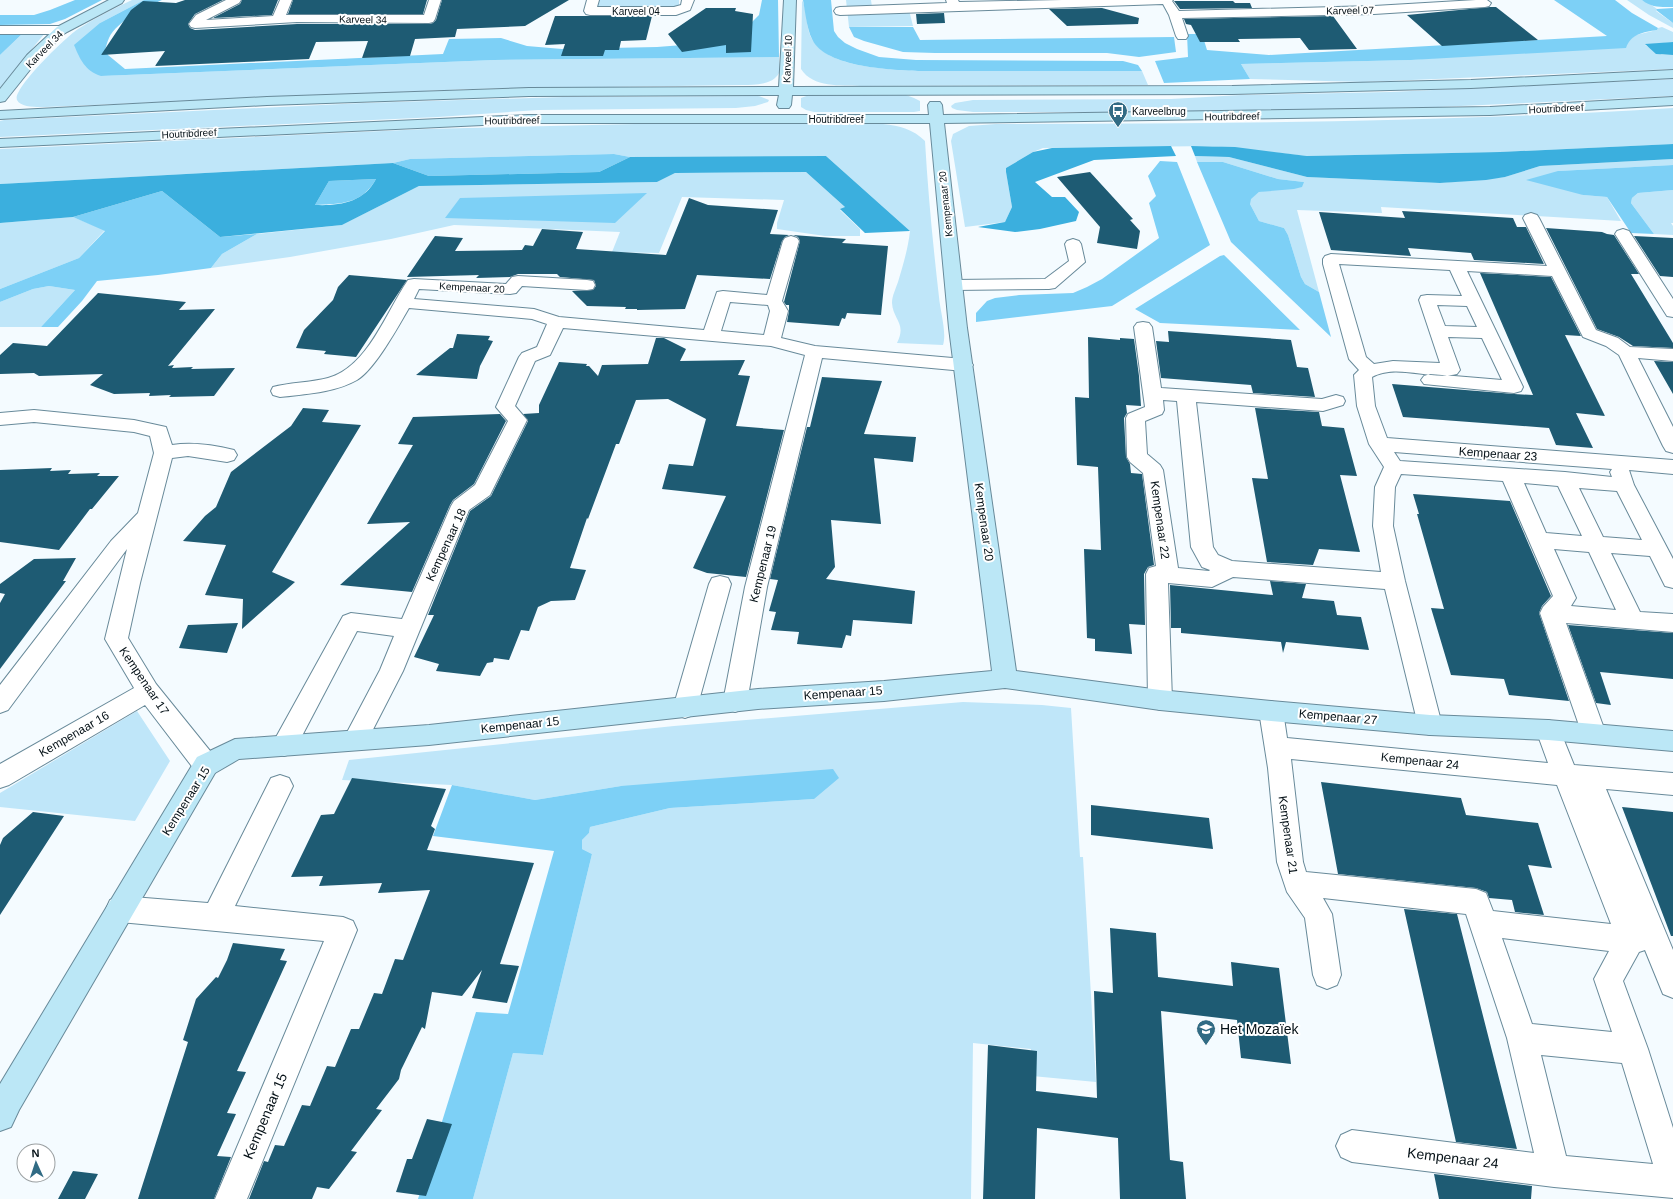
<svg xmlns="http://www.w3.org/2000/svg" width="1673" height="1199" font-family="Helvetica,sans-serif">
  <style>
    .green { fill: #bfe6f9 }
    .forest { fill: #7dd0f6 }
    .water { fill: #3bafde; fill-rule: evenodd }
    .building { fill: #1e5b73 }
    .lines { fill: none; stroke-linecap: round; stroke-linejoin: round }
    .street-casing { stroke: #688a9a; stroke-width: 2 }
    .secondary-casing { stroke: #688a9a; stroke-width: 2 }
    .street { fill: #fff; fill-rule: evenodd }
    .secondary { fill: #bbe7f6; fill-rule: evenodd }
    .labels { text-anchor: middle; stroke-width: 4; stroke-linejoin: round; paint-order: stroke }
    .far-street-label { font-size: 10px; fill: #051117; stroke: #fff }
    .far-poi-label { font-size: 10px; fill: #051117; stroke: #fff; text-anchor: start }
    .street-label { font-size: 12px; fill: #051117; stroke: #fff }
    .near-poi-label { font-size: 14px; fill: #051117; stroke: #fff; text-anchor: start }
    .near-street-label { font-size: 14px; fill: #051117; stroke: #fff }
  </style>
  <rect width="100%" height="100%" fill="#f4fbff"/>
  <path class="green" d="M132,0h12l-44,23 1,53 393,-16 285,-3c0,5 2,12 0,16 -6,12 -25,12 -36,12l-273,4 -424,18c-8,0 -25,1 -29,-7 -5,-11 50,-64 61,-71 17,-11 35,-20 54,-29z
    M599,0h80v7h-82z
    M802,0c6,11 3,29 11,41 18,28 78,28 108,30h221l6,14 -288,1c-19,-1 -47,2 -59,-17z
    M846,0h25l1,7 37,3 4,16 -64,1z
    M1627,0c4,0 11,0 15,0 1,0 13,7 15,9l-1,2 17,12v5l-24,-13z
    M1662,27l11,5v10l-28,3 17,10h11v14l-310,13 -113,-3 -9,-15 170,-4 217,-19 8,-6 21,-5 1,-2z
    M45,33l-45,55v-33l22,-21z
    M1673,79v17l-234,11 -262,5h-204l-16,-2 -5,-2 -1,-2 4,-3 18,-3 198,-1 70,-4 149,-3z
    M809,95h97l8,3 6,3v10l-6,1h-100l-8,-2 -5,-3v-9z
    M752,96h7l10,4 -1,2 -13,4 -19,2 -198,2 -100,7 -438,20v-16l4,-1 359,-17 200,-6z
    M1673,108v36l-172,8 -194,4 -95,-10 -169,2 -10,4 -27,16v4l6,35 -7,15 -40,5 -14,-86 2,-7 16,-8 27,-2c226,0 452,-2 677,-16z
    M635,124h248c17,2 30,5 42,17 3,52 8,104 14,156 1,13 8,36 4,48l-46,-2c10,-20 -4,-23 -5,-40 0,-7 4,-15 6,-21 5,-17 10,-33 12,-51l-84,-75 -196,1 -16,-3 -204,5 -17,4 -393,21v-35l426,-20z
    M1195,156l34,1 78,20 133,6 65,-6 35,-11 133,-7v6l-115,6 25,24 24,2 14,24 -240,-14 1,6 -85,-3 22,82 -14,-8 -4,-7 -13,-42 -4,-7 -25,-7 -9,-17v-5l9,-7 45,-10 -26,-3 -55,-17h-26z
    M806,172l39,35 -5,3 20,19v7h-35l-48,-7v-6l7,-23 -102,-3 -23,56 -47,-1 8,-20 -166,-7 -63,14 -101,18 -79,11 11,-14 35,-20 85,-9 77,-39 238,-4 18,-9z
    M1673,190v33h-2l2,3v9l-19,-1 -23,-31 1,-5 6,-5z
    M73,217l32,13 -26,28 -79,31v-66z
    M49,286l26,4 -34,37h-41v-25l33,-13z
    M963,702l79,3 29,3 9,149h3l13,225 -64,-6 -1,-27 -58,-6 -2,156h-498l40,-146 30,2 49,-201 -10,-5v-9l7,-7 1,-6 80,-19 144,-9 -193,-13 -86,14 -83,-15 -110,-5 7,-20 325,-34z
    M137,711l33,50 -35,60 -135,-14v-14z"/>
  <path class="forest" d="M75,0h27l-37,19 -15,5 -50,1v-10h34l16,-5z
    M144,0h18c-17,8 -45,21 -53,38 -2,4 -3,9 -4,12l3,5 17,14 318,-15 6,-15 52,-1 26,8 35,3 95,-2 39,-3 55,-21 8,-8 3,-15h16l1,57 -285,3 -393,16c-16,-5 -21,-17 -27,-31l26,-22z
    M803,0h28l3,31 4,6 7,6 12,6 22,8 37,3 207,1 15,4 4,6h-221c-27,-1 -96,-3 -109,-32 -5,-10 -7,-28 -9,-39z
    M1554,0h61l17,13 26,15 -1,2c-14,2 -26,4 -31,18l-215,12 -170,4 9,15 -86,4 -9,-22 33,-4 -1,-23h15l5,16 62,5 338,-19z
    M1642,0h31v7c-12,0 -21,1 -31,-7z
    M1673,8v15l-17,-13 1,-1z
    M849,27h64l7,13 254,-3 2,15 -37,5 -32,-4h-172l-32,-1 -39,-11 -10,-4z
    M0,34h22l-22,21z
    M614,154l16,3 -31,15 -170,4 -36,-13 17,-4z
    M1160,161l17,1 33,83 -98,61 -136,16v-9l11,-12 8,-3 24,-3 54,-2 14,-6 15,-8 57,-41 -10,-35 7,-7 -8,-20z
    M1197,162h26l55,17 26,3 -2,5 -8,2 -35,3 -8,7 -1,5 9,17 25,7 4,7 13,42 4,7 14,8 12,45 -100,-95z
    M1673,165v25l-35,3 -6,5 -1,5 23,31 -23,-1 -24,-36 -24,-2 -57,-15 32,-9z
    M376,179c-14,25 -35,25 -61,26l14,-24z
    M162,191l58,46 37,-3 -35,20 -11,14 -53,7 -61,6 -15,20 -24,26h-17l34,-37 -26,-4 -16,3 -33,13v-13l79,-31 26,-27 -32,-14z
    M647,193l-32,30 -170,-5 15,-20z
    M1224,255l76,75 -140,-7 -25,-14 85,-53z
    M833,769l6,9 -25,21 -144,9 -80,19 -1,6 -7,7v9l10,5 -49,201 -30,-2 -40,146h-55l58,-187 32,2 46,-163 -121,-15 19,-51 83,15 86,-14z"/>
  <path class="water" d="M1673,42v13l-17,-1 -11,-10z
    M1673,144v15l-133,7 -35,11 -19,3 -46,3 -133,-6 -78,-20 -34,-1 -4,-10 44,1 72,9 193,-4z
    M1171,146l5,10 -82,4 -59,22 17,15h13l14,15 -3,9 -36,8 -25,3 -37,-5 27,-5 7,-15 -6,-35v-4l27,-16 19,-4z
    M826,156l84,75 -45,2 -25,-24 5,-2 -39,-35 -131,1 -18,9 -238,4 -77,39 -122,12 -58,-46 -89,26 -73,6v-39l393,-21 36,13 170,-4 31,-15zM376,179c-12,24 -38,27 -61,26l14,-24z"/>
  <path class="building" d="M185,0h38l-28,14 -7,10 2,4 5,2 102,-6h132l4,-1 3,-3 6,-20h127l-44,26 -68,3 -2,8 -40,2 -5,17 -48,2 6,-17 -52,1 -7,17 -65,3 -89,4 10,-15 -64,4 30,-45 12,-9 33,2z
    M242,0h36l-6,15 -59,3 27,-14z
    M293,0h134l-4,14h-135z
    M1174,1h59l2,2h15l2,5 -72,1z
    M1490,7h6l42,33 -96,6 -35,-31z
    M706,8h30l-1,3 18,3 -2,38 -25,1v-8l-44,7 -14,-18z
    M1102,8l37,10 -1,6 -71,2 -18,-17z
    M944,13l1,10 -28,1 -1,-10z
    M555,16h97l-6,24 -25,1 -2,9h-14l-2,6h-42l4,-12 -20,1z
    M1333,16l24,33 -48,1 -9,-12 -62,1 2,3h-40l-9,-17 -5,-1 -2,-5z
    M1090,172l43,47 -3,1 10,11 -3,18 -40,-6 3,-16 -43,-50z
    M689,198l19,7 70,5 -8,24 19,1 -4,2 -3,4 -12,38 -73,-4 -12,34 -48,1v-1h-12l1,-2 -39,-1 -15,-15 21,-1 3,-4 -2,-6 -34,-3 -3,-3h-39l-8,3 -34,1 3,-3 -72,2 28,-41 28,2 -8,13 67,-1 3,-5 8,1 9,-17 41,3 -7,17 90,6z
    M1402,211l111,7 4,9h9l18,37 -70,-4 -3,-7 -63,-5 3,8 -80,-6 -12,-38 86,6z
    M1546,228l56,4 5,2 7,1 25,39h-8l42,69v5l-40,-2 -14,-9 -22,-8z
    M793,235l53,4 -4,4 46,3 -7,69 -34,-2 -2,6 -3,-1 -3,8 -52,-4 2,-11v-6h-3l-2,-3 16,-61 -2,-4z
    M1634,236l39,2v39l-13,-1z
    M1480,273l71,4 30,59 -16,-1 40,81 -29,-3 17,35 -37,-3 -7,-17 -146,-11 -11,-33 122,10 19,1z
    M349,275l58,5 -51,77 -32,-3 2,-3 -30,-3 8,-18 29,-30 5,-13z
    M98,293l88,9 -7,8 36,-1 -47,57 6,-1 -2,3 21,-1 -2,2 44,-1 -21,28 -45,1 2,-2 -22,1 1,-3 -36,1 -24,-9 13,-11 -64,2 -5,-3 -34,1v-19l13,-12 34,3z
    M1168,331l123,9 6,27 11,1 7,29 -62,-4 -2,-8 -90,-7 -5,-37 13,1z
    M457,334l33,2 -2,4 5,1 -13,25 -3,13 -61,-4 34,-27h3z
    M1088,337l32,3v-2l14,1 5,37 2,30 -15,-1 1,8 -3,5 2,39 4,7 1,9 11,1 12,91 -6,2 -4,7 1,51 -16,-1 3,30 -37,-3v-12l-8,-1 -3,-89 17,1 -3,-83 -21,-2 -2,-68 14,1z
    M656,338h8l22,11 -6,12 65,-1 -7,15 12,1 -14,50 48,4 -38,147 -39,-4 -14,-5 33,-72 -64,-7 7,-25 24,2 13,-47 -38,-20 -32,1 -17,44h-3l-28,75 -1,-1 -17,50 16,2 -11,30 -24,1 -13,6 -9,24 -8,-1 -12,30 -15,-2 -1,4 -6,1 -7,13 -44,-5 3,-7 -25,-7 20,-42h-6l42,-104 21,-15 37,-75 -5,-7 16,-1v-8l20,-43 28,2 -1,2h3l9,10 4,-11 46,-1z
    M1654,361l19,1v32z
    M822,377l60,4 -18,53 52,3 -3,25 -39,-4 7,66 -50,-4 4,47 -9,12 89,12 -3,33 -59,-4 -2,16 -5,-1 -4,13 -45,-4 2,-12 -28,-2 5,-18 -7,-1 9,-31 -8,-1 37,-152h3z
    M303,408l26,2 -7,12 39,3 -89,147 23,10 -53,47 1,-30 -38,-4 21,-50 -43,-4 22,-25 11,-9 15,-35 60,-46z
    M1255,408l64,4 3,14 22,2 13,48 -17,-1 20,77 -41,-3 -6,16 -46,-3 -15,-84 16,1z
    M500,414l6,7 -32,63 -21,16 -3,5 -38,87 -72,-7 70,-63 -43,2 46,-79 -15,-1 15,-27z
    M52,468l-2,3 21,-1 -3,4 32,-1 -3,3h22l-27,33h-2l-31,41 -59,-8v-72z
    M1413,494l97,7 41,95 -9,10 -3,7 30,88 -60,-6 -5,-16 -53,-4 -20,-67 13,1 -27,-95h2z
    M76,558l-13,23h3l-66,88v-66l5,-9 -5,-1v-9l34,-25z
    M1270,581l36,3 -4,14 32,3 3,14 24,2 8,33 -83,-8 -3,11 -2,-11 -100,-9v-5h-10l-1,-43 103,10z
    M238,623l-11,30 -48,-5 9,-23z
    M1568,625l105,8v46l-73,-7 11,33 -15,-2z
    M352,778l94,11 -15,37 4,3 -8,21 107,13 -34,101 19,2 -12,37 -35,-5 10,-28 -20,26 -30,-4 -7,37 -3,-2 -21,43 -2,9 -23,30 6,1 -31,41 6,1 -28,37 -12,-2 -5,12h-63l15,-38 4,1 7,-17 9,1 18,-41 8,1 17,-40 8,1 16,-38h8l15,-36 8,1 13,-35 8,1 27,-70 -52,3 4,-10 -63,3 4,-10 -32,1 30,-62 13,-1z
    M1321,782l140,16 5,17 72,8 14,45 -24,-3 16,50 -29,-3 -3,-12 -23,-2 -2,-6 -11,-4 -138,-14z
    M1091,805l118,13 4,31 -122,-14z
    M1622,807l51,5v124h-2z
    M33,812l31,4 -64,99v-70l3,-7z
    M1404,909l53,5 60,235 -61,-7z
    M1110,928l46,5 2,44 75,9 -2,-24 48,6 12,96 -50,-6 -4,-38 -76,-9 9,149 13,2 3,37h-66l-2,-61 -81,-10 -2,71h-52l5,-154 49,6 -1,40 61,7 -3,-107 19,2z
    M233,943l52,6 -5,11 7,1 -50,110 9,1 -19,41 9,1 -19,42 14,1 -17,42h-76l50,-157 -5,-2 13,-41 20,-22 2,1 9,-18z
    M427,1119l25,5 -26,72 -30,-4 11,-33h5z
    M73,1171l25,3 -13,25h-27z
    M1434,1174l98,12 -1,13h-92z"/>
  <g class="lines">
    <g class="street-casing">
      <path id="street" d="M226,0h15l-2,3 -33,17 67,-4 7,-16h12l-6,15h138l5,-15h12l-6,19 -2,3 -4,1 -132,-1 -102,6 -4,-1 -2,-3 7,-9z
        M587,0h12l-2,7h77l7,-2 1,-5h12l-4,10 -14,5h-86l-4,-1 -2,-3z
        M946,0h12l1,2 103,-2h111l-1,1 7,10 195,-5 102,-6h11l4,3 -2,3 -4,1 -111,7 -192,4 6,18 -2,3h-8l-2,-3 -7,-21 -6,-11 -323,11 -4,-1 -2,-3 2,-3 4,-1 107,-4z
        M0,26h61l4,1 2,3 -2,3 -4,1h-61z
        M1531,213l6,2 2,3 57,112 22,8 12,9 43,2v12l-35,-3 35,69v26l-7,-2 -3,-5 -44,-91 -13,-9 -23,-9 -31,-61 -85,-5 56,116 -2,4 -7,2 -90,-9 -3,-4 3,-4 6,-2 72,6 -20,-42 -34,-1 12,33 -3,4c-27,7 -59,-11 -85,3l3,29 12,32 286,22v14l-44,-4 5,15 39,74v29l-8,-2 -15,-30 -39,-3 29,59 33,2v18l-107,-9 40,111 -3,7 -9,3 -9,-3 -3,-7 -42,-121 3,-6 10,-11 -50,-115 -102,-7 -6,13 -2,39 12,55 37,144 -3,7 -9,3 -9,-3 -3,-7 -33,-136 -152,-12 -21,10 -44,-4 4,117 -4,7 -8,3 -8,-3 -4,-7 -2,-126 3,-6 7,-2 -13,-93 -13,-11 -3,-5 -1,-39 2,-4 17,-7 -11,-80 3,-4 6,-1 6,1 3,4 9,61 161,11 14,-4 7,2 2,4 -2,4 -20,6 -127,-9 17,145 5,8 14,6 149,11 -8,-46 2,-39 9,-20 -15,-23 -12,-38 -3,-31 5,-5 -10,-11 -26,-95v-5l2,-3 6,-2 216,12 -24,-48 2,-3zM1339,264l111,6 12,26 -35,-1 -6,1 -2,4 21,63 -47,-2 -19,3 -8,-7zM1437,305l30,1 10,21 -32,-1zM1163,400l14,1 14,146 11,20 8,3 -1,1 -31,-3 -15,-98 -3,-5 -13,-11 -2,-33 17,-7 2,-4zM1394,452l218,17 -2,3 2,5 -47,-5 -165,-11zM1524,483l34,3 24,50 -36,-3zM1579,488l38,3 25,49 -39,-3zM1554,549l35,3 27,58 -45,-4 5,-8z
        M1623,229l6,2 44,68v18l-6,-1 -52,-82 2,-3z
        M791,236l6,2 2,3 -17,60 6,10 -7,27 34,8 149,13 6,2 3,4 -3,4 -6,2 -142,-13 -55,229 -20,115 -4,7 -8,3 -8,-3 -4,-7 22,-115 60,-232 -34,-9 -208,-18 -13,27 -15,6 -20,45 12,14 -37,75 -21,15 -66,161 -39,76 -9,3 -9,-3 -3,-7 37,-70 14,-34 -37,-5 -64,122 -9,3 -9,-3 -3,-7 3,-7 68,-123 8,-3 51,6 49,-113 3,-5 21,-16 33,-64 -12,-14 23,-50 3,-4 15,-6 10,-23 -15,-5 -123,-11c-11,19 -34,61 -52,72 -23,13 -52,14 -77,17l-7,-2 -2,-4 2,-4c18,-5 37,-4 55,-9 40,-11 58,-66 80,-98l6,-1 92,5 6,-7 6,-1 69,4 6,1 2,4 -2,4 -6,1 -65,-4 -6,7 -6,1 -91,-5 -5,10 120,10 25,8 145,13 13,-38 6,-1 44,4 16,-54 2,-3zM730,302l38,3 2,6 -6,24 -43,-4z
        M1073,239l6,2 2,3 4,18 -30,26 -6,1 -95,1 -6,-1 -2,-4 2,-4 6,-1 91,-1 24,-18 -4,-17 2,-3z
        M34,410l100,10 32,7 6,18c20,-3 42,0 62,5l3,5 -3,5 -7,2 -39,-6 -16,2 -32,125 -12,55 28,46 59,73 3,8 -3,8 -9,3 -9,-3 -52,-68 -136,80 -9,3v-24l134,-76 -29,-49 22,-90 -119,161 -8,3v-28l111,-144 27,-28 16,-60 -4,-17 -16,-4 -100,-10 -34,3v-12z
        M720,576l8,2 3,6 -34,124 -4,7 -8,3 -8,-3 -4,-7 36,-124 3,-6z
        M1271,701l8,3 4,7 4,27 261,25 -12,-33 3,-7 9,-3 9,3 17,42 99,8v22l-67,-6 67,161v48l-10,-4 -18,-44 -6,2 -16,29 25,68 25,79v70l-119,-11 -202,-25 -11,-5 -5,-11 5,-11 11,-5 182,23 -27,-115 -41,-124 -143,-16 9,16 9,61 -4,10 -10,4 -10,-4 -4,-10 -8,-57 -18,-26 -10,-30 -9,-94 -9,-57 4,-7zM1291,759l266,26 54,139 -118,-13 -7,-18 -10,-4 -170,-17 -3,-10zM1502,938l107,13 -15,28 18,53 -80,-8zM1541,1055l81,8 31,101 -87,-8z
        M280,775l9,3 4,8 -58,120 108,11 10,4 4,9 -110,269h-32l109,-258 -204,-19 -10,-4 -4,-9 4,-9 10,-4 88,7 63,-125z"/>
    </g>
    <g class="secondary-casing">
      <path id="secondary" d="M109,0h15l-2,3 -57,30 -28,28 -32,40 -5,1v-13l27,-34 30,-28z
        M784,0h12l-3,87 439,-1 239,-6 202,-10v8l-202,10 -239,6 -440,1 -1,10 -2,3h-10l-2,-3 2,-10 -250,1 -262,9 -267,14v-8l267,-14 262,-9 250,-1z
        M1673,97v8l-183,10 -546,8 23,205 49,343 144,19 111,11 159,14 118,5 125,11v20l-125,-11 -118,-5 -159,-14 -111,-11 -155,-22 -121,13 -126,8 -329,36 -190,14 -24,14 -196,337 -8,17 -11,4v-47l197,-327 38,-18 194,-14 329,-36 126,-8 108,-10 -43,-343 -19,-205h-402l-528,24v-8l528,-24h401l-1,-10 2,-3h10l2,3 1,10 547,-8z"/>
    </g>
    <use href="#street" class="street"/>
    <use href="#secondary" class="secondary"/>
  </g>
  <defs>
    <g id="bus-pin" transform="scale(1)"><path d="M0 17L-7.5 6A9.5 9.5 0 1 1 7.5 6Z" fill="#316b84" stroke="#fff"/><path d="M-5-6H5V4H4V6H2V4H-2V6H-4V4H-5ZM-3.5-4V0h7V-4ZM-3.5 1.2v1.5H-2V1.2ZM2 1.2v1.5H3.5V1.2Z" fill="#fff"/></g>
    <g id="school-pin" transform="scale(1)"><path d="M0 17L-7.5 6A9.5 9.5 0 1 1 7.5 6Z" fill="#316b84" stroke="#fff"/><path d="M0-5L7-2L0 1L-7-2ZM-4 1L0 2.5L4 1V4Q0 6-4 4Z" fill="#fff"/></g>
  </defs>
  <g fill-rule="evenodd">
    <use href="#bus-pin" x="1118" y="111"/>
    <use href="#school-pin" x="1206" y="1029"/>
  </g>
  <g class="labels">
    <g class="far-street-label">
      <text transform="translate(1350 10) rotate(-1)" y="4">Karveel 07</text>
      <text x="636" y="15">Karveel 04</text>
      <text transform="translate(363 19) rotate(1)" y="4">Karveel 34</text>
      <text transform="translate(44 49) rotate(-45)" y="4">Karveel 34</text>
      <text transform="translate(787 59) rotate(-88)" y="4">Karveel 10</text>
      <text transform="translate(1556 108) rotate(-3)" y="4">Houtribdreef</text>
      <text transform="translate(1232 116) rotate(-1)" y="4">Houtribdreef</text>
      <text x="836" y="123">Houtribdreef</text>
      <text transform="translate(512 120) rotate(-1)" y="4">Houtribdreef</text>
      <text transform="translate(189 133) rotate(-3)" y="4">Houtribdreef</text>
      <text transform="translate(945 204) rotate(-96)" y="4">Kempenaar 20</text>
      <text transform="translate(472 287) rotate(3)" y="4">Kempenaar 20</text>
    </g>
    <g class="far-poi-label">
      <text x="1132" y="115">Karveelbrug</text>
    </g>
    <g class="street-label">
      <text transform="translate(1498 454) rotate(4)" y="4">Kempenaar 23</text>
      <text transform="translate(1160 520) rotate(82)" y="4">Kempenaar 22</text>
      <text transform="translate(984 522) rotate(82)" y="4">Kempenaar 20</text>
      <text transform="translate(446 545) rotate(-65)" y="4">Kempenaar 18</text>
      <text transform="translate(763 564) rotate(-76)" y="4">Kempenaar 19</text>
      <text transform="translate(144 681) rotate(56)" y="4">Kempenaar 17</text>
      <text transform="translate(843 693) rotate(-4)" y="4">Kempenaar 15</text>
      <text transform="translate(1338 717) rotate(5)" y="4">Kempenaar 27</text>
      <text transform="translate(520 725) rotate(-6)" y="4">Kempenaar 15</text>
      <text transform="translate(74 734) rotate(-30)" y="4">Kempenaar 16</text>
      <text transform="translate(1420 761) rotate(6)" y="4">Kempenaar 24</text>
      <text transform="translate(186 801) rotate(-58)" y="4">Kempenaar 15</text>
      <text transform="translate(1288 835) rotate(82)" y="4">Kempenaar 21</text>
    </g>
    <g class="near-poi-label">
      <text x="1220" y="1034">Het Mozaïek</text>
    </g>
    <g class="near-street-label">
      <text transform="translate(265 1116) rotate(-67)" y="5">Kempenaar 15</text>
      <text transform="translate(1453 1158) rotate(7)" y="5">Kempenaar 24</text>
    </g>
  </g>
  <g transform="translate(36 1163) rotate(357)"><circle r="19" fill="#ffffff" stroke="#9ba0a2"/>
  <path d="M0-3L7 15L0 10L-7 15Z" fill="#316b84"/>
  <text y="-6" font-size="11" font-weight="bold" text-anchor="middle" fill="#051117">N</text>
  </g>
</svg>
